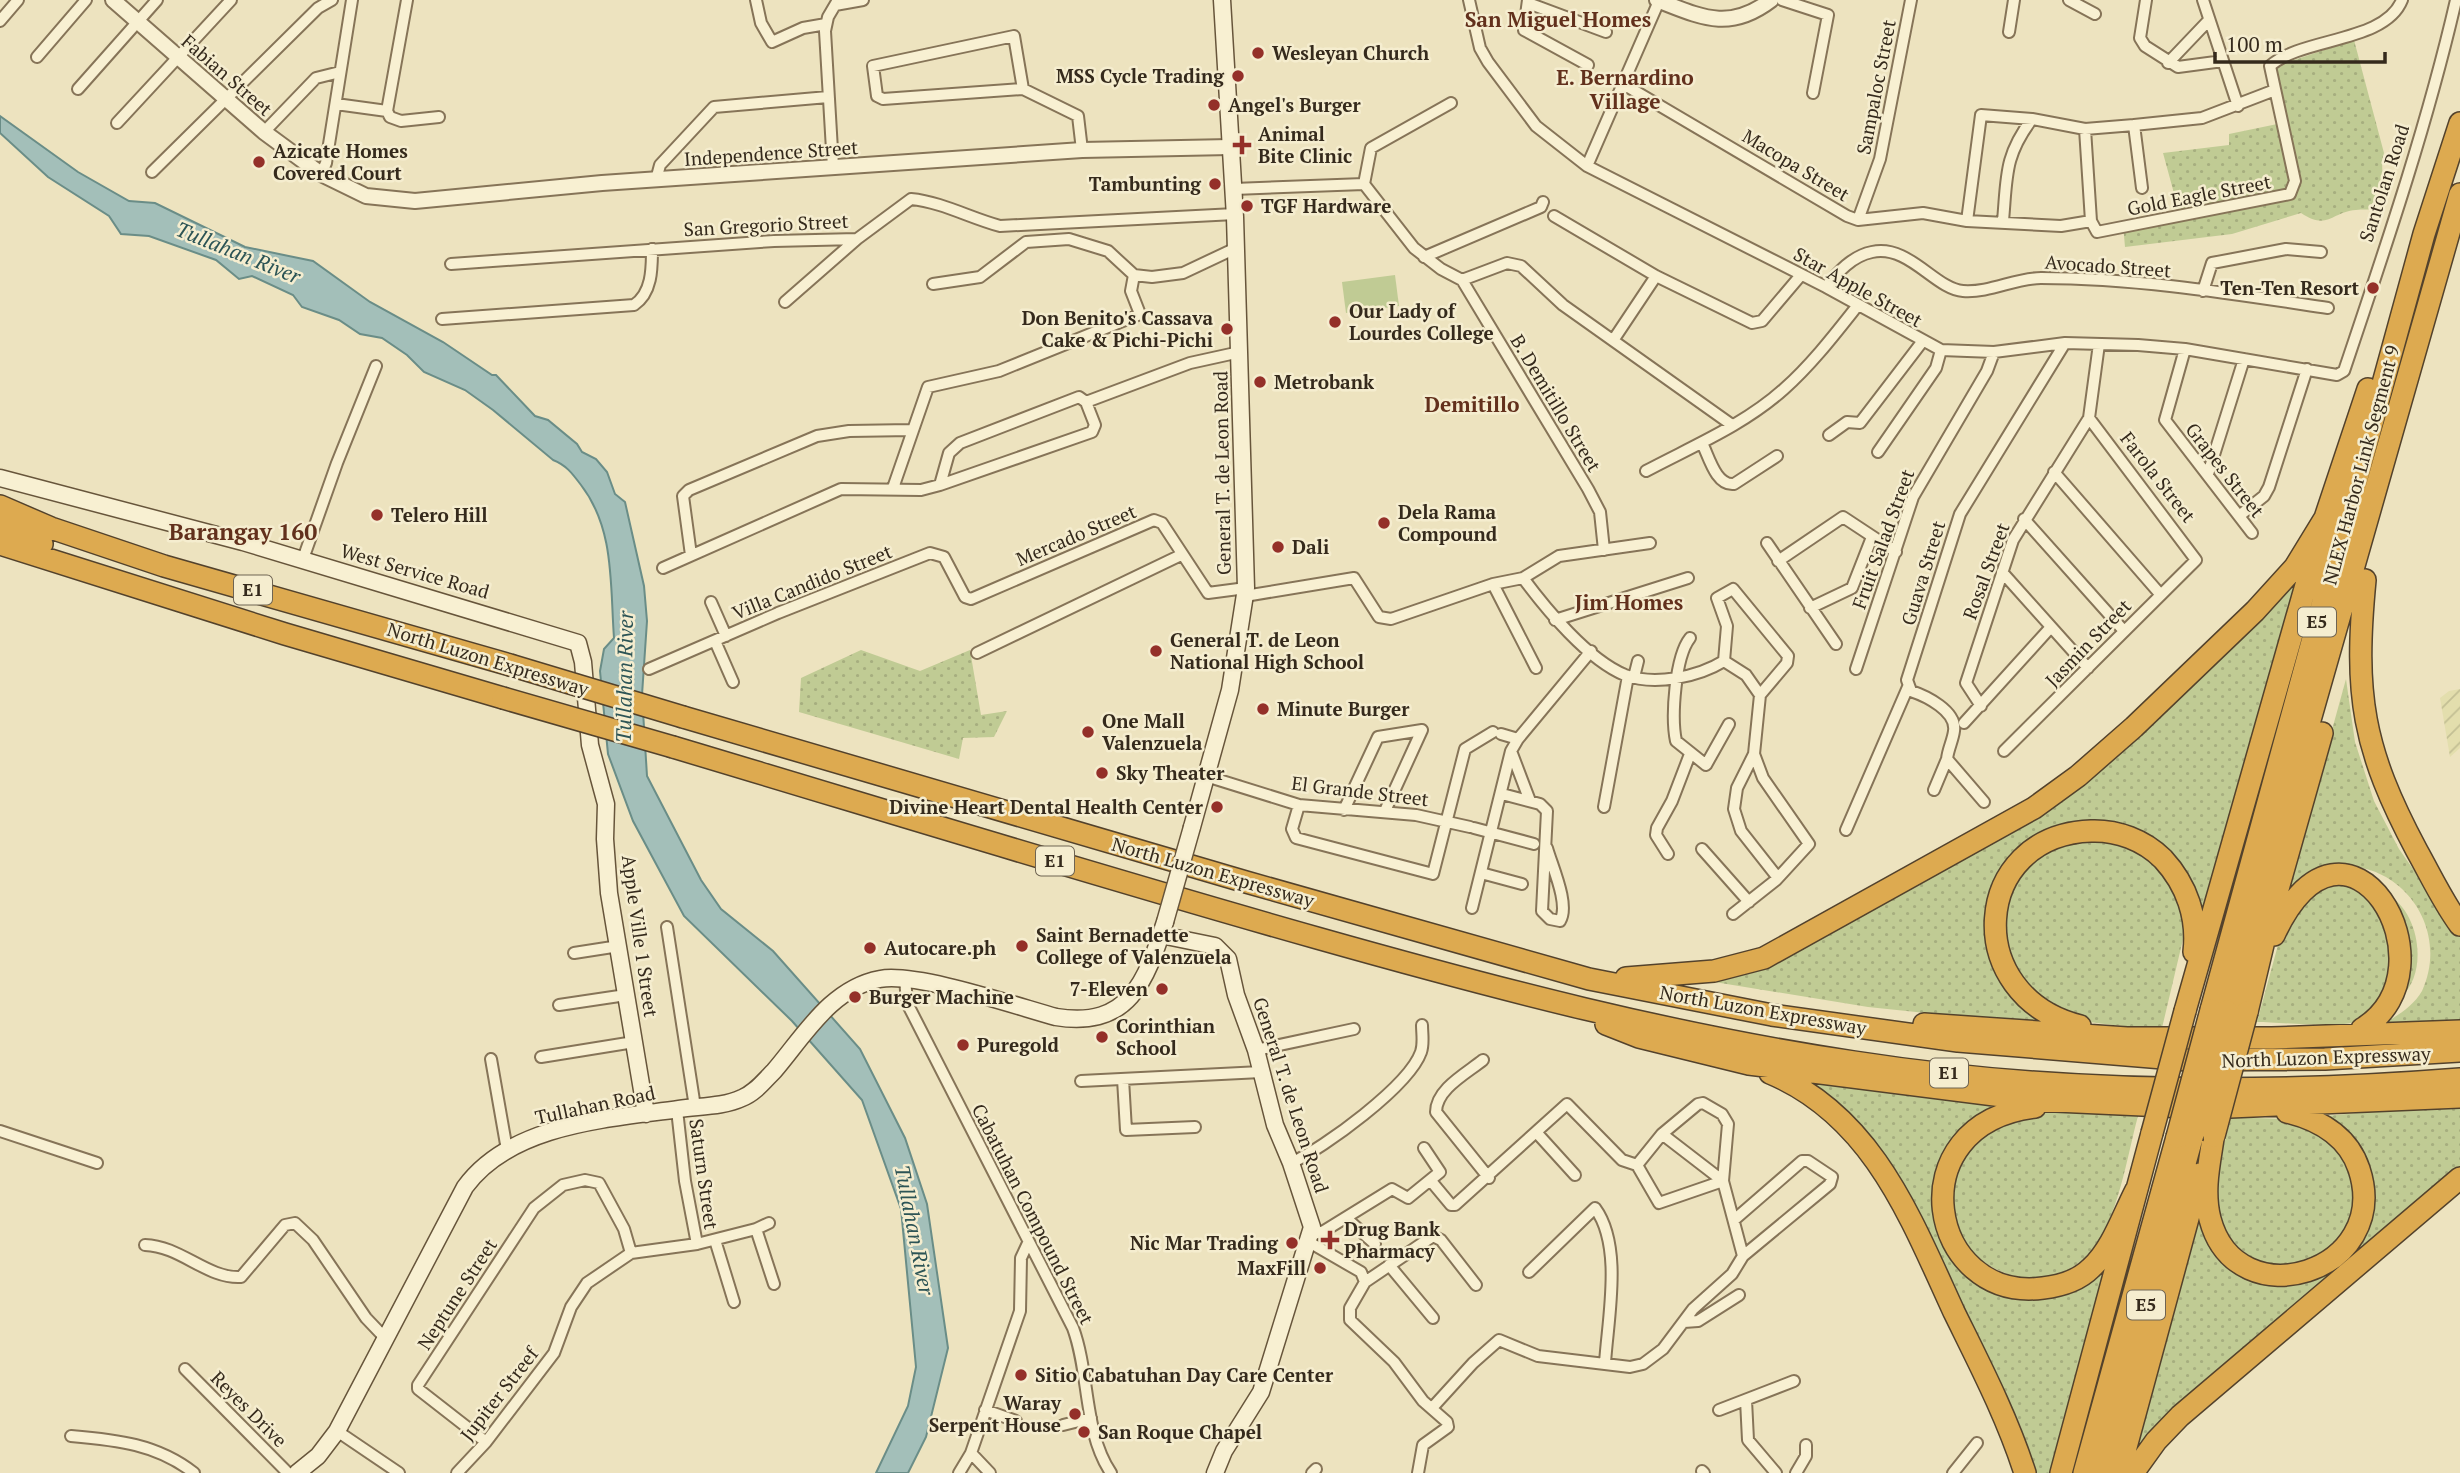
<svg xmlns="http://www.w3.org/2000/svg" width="2460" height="1473" font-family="'PT Serif',serif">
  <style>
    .farmland { fill: url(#farmland-furrows) }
    .grass { fill: url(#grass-dots) }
    .pitch { fill: #c0cb94 }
    .water { fill: #a3bfb9; stroke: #6a8d87; stroke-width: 2 }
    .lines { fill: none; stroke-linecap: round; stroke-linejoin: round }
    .minor-casing { stroke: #867458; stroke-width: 14 }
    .tertiary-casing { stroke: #867458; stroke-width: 18 }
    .secondary-casing { stroke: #67553b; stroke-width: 19 }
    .motorway-casing { stroke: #53422c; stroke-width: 24 }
    .minor { stroke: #f8f0d2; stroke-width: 10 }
    .tertiary { stroke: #f8f0d2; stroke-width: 14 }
    .secondary { stroke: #f8f0d2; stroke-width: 16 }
    .motorway { stroke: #ddaa50; stroke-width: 21 }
    .secondary-bridge-casing { stroke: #67553b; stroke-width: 19; stroke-linecap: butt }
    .motorway-bridge-casing { stroke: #53422c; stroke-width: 24; stroke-linecap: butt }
    .secondary-bridge { stroke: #f8f0d2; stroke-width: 16 }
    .motorway-bridge { stroke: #ddaa50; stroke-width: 21 }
    .poi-dot { fill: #943029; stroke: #f5edcf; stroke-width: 2.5 }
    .labels { text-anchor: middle; stroke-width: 5; stroke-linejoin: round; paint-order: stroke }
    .shield { fill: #f5edcf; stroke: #6f6452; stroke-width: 2 }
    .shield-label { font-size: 18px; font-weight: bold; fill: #352a1c }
    .poi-label { font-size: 19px; font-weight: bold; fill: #352a1c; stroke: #f5edcf; text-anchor: start }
    .street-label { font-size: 19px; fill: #352a1c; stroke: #f5edcf }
    .neighbourhood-label { font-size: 21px; font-weight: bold; fill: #62301c; stroke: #f5edcf }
    .water-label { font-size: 21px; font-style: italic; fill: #2c5455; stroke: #f5edcf }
    .quarter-label { font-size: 23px; font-weight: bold; fill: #62301c; stroke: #f5edcf }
  </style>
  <defs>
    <pattern id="farmland-furrows" width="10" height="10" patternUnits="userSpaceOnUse" patternTransform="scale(1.75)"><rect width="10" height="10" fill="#e3dead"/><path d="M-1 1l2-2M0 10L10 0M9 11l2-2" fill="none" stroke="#c3bf94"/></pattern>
    <pattern id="grass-dots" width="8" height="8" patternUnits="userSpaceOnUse" patternTransform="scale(1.75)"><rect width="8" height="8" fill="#c0cb94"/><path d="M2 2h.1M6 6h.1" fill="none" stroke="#a6ae7f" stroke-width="1.8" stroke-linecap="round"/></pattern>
  </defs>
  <rect width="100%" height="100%" fill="#ede3bf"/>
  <path class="farmland" d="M2460,689v59l-10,9 -10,-59 9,-7z"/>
  <path class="grass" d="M2354,40l30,113c-5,12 2,41 1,57 -9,0 -20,-1 -29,0 -25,2 -28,21 -55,3l-69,21 -107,13 -2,-23 58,-5 -18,-66 66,-8v-11l58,-12 -11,-56z
    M2304,563l-105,361 -26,-66 -93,-34 -86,66c3,20 5,84 13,99 11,19 34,28 53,38l-192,-20 -178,-29 24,-3 322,-163z
    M861,650l59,21 50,-21 11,65 26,-4 -13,26 -31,1 -4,21 -160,-47 2,-34z
    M2346,679l9,63 19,59 25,48 61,87v87l-83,4c17,-9 35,-19 45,-36 38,-84 -62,-169 -135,-98z
    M2100,836l50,20 29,41 5,38 -22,93c-36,-2 -91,-2 -120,-25 -51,-41 -53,-120 6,-155 13,-8 37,-8 52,-12z
    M2334,884c16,3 38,3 52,10 34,16 43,79 15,103 -11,9 -30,19 -43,24 -19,8 -78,1 -101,1l24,-88 16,-29z
    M1798,1078l222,28 -78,60 23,100 87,26 69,-63 -64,244h-23l-13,-46 -114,-235z
    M2460,1103v66l-334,304 76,-292 26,77 94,14 45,-84 -51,-71z
    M2060,1111l78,5c-11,40 -20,105 -48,136 -40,46 -109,27 -135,-23 -6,-13 -4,-38 -5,-53l38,-51 43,-12z
    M2231,1117l52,2 46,17 24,38v44l-27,40 -62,10 -43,-35 -7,-51z"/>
  <path class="pitch" d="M1395,275l4,31 -53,7 -4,-31z"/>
  <path class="water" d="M0,116l78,56 51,29 26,2 90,44 68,14 57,41 73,40 49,33h4l39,41 13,4 29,24 5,8 14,7 11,13 8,22 10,8 19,84 3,35 -5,74 5,81 54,104 20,29 52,42 87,98 45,89 22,66 21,144 -22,89 -18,36h-32l32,-67 8,-39 -15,-158 -39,-109 -70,-79 -108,-105 -51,-95 -25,-67 -8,-83 4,-22 10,-11c-4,-53 1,-109 -33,-153 -9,-12 -15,-20 -28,-25l-60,-50 -28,-20 -41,-18 -17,-17 -25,-17 -22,-4 -21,-14 -37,-13 -9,-12 -41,-19 -13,3 -23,-19 -67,-24 -28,-2 -12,-18 -61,-39 -48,-44z"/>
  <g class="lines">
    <g class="minor-casing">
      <path id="minor" d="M756,0l5,23 11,19 31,-14 23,-4
        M1469,0l11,48 8,14 48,64 51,40 239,121 115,63 53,2 71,-9 73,2 47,4 152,26 7,-4c41,-122 83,-245 112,-371
        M1528,0l-4,30 64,35
        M1782,0l46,15 -15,78
        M2069,0l26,14
        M2146,0l-6,38 5,8 33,21 45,-6
        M2203,0l35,106
        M1528,3l78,29
        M835,5l28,-5
        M0,21l18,-21
        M2009,32l5,-32
        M37,57l49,-57
        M2168,63l41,-43
        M1623,84l224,132 11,4 65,-7 44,8 94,5 30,-5
        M78,89l79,-89
        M1023,89l-140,10 -6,-3 -4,-30 141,-30 9,53 55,27 4,34
        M336,104l51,7 3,6 11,4 38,-4
        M387,111l20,-111
        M117,123l114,-123
        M2134,125l8,63
        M2085,129l6,92 6,11 193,-38 5,-13 -25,-115c32,-29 115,-23 132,-66
        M264,132l52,-54 24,-6
        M1587,166l72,-165
        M833,167l-8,-136 3,-14 10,-17
        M152,172l166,-164 14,-8
        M321,174l5,-11 26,-163
        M656,180l4,-15 54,-58 114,-10
        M1364,184l7,-36 80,-45
        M1234,189l130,-5 50,64 27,21 21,11 45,-17 14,3 42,39 169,120
        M1554,216l102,60 96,47 10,-2 39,-46
        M1858,220l22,-61 31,-159
        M1967,221l14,-106 51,4 53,10 49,-4 68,-7 73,-28
        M2003,221c4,-44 1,-65 29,-102
        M1424,257l117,-50 2,-5
        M451,264l323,-23 83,-2
        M1462,280l126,209 12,23 4,38
        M933,284l47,-7 46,-35 43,-3 39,12 26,24 18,2 31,-4 53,-25
        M1826,287c12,-15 26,-31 46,-35 37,-8 63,37 91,39 27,2 52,-13 78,-13 96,0 193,16 287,30
        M2203,291l9,-28 74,-14 35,3
        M785,302l72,-63 54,-40c31,3 59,19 89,27l235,-12
        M442,319l192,-14c18,-12 18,-36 18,-56
        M1614,339l42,-63
        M2185,349l-20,71 87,113
        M1086,402l104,-39 50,-11
        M1829,435l18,-13 13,1 62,-81
        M1702,443c7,14 14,43 32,41l43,-28
        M1878,452l58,-84 5,-18
        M1646,471c47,-25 98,-46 138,-82 28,-25 51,-55 74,-84
        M2054,472l106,122
        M2208,474l36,-115
        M893,488l35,-101 71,-16 141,-57 -9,-23 3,-16
        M2239,516l25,-20 5,-9 38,-118
        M2024,519l100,112
        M1767,543l69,101
        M691,555l-8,-59 6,-6 128,-54 32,-5 62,-1
        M303,559l34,-96 39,-97
        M1778,561l65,-44 53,35
        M663,568l178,-79 80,1 19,-5 152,-53 3,-7 -9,-23 -7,-5 -119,46 -11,10 -9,32
        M2002,572l86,96
        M1523,578c23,31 65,82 102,97 30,11 73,2 99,-14
        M1493,584l43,84
        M1245,596l109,-18 25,39 12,2 102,-35 30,-6 36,-22 91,-13
        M711,602l15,34
        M1810,608l42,-20 20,-51
        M1555,620l133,-42
        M1690,638c-15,19 -19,79 -14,103l30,24 23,-41
        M715,641l18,41
        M977,653l204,-98
        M1724,661l22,14 14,20 -6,59 -17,34 -3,21 7,22 37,47
        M1724,661l3,-35 -10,-28 16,-9 55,67 -1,7 -27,32
        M649,669l129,-56 152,-60 14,4 21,40 6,2 183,-79 8,3 46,70 38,-5
        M1856,669l57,-172 74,-126 7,-19
        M1634,677l4,-16
        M1981,706l-15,-23 47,-143 76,-122 10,-74
        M1964,723l87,-96
        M1501,734l17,5
        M1511,751l19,50
        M2004,751l192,-191 -107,-142
        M1206,776l93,29 117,10 54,12
        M1934,790l13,-31
        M1502,794l38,10 7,7 -5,100 8,8 10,2c10,-16 -8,-55 -13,-73
        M1984,802l-37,-43c1,-10 6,-19 7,-28 3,-20 -28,-35 -43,-40l-4,-11 53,-166 105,-171
        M1299,805l-7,24 4,9 137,36 32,-125 28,-17
        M1604,807l24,-131
        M1344,810l34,-73 44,-7
        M1385,811l37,-81
        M1474,828l60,16
        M1846,830l62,-143
        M1702,849l47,53
        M1668,854l-12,-19 1,-7 15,-27 18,-47
        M1481,873l41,11
        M1472,908l39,-157 7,-12 73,-88
        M1733,914l43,-34 33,-36 -46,-66 -9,-24
        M667,927l28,180
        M574,953l45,-7
        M905,978l2,25 166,325c17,46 10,103 38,145
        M559,1005l67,-10
        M1256,1050l98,-21
        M541,1057l93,-15
        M491,1059l16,91
        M1483,1060c-16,13 -47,29 -47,52l53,66
        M1123,1079l3,51 69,-3
        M1081,1081l180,-9
        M677,1110l8,71 12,63
        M0,1131l97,32
        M1536,1132l39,43
        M1662,1134l61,47
        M1291,1163c33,-15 118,-77 130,-111 3,-9 1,-18 1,-27
        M1637,1165l25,-31 36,-30 5,-1 19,11 6,10 -5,57 20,75
        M1637,1165l22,38 64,-22
        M1431,1181l20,24h4l112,-101 55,56 15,5
        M1346,1218l29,26
        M756,1229l18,55
        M1311,1235l13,-4 68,-42 16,9 32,-26 -16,-24
        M715,1240l19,62
        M1309,1242l52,30 4,10 -15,26v12l44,42 29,39 24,21 1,5 -25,18 -5,28
        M145,1245c36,1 62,34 96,32l44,-52 10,-2 18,17 53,78 20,21
        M1389,1265l44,53
        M1529,1272l66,-64c28,38 13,109 10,155
        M1365,1282l68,-46 8,4 35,45
        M1684,1322l14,-1 41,-26
        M185,1369l103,104
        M1746,1400l2,40 28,33
        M1432,1408l41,-45 26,-23 39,16 92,11 13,-3 20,-15 30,-40 39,-35 11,-18 87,-72 2,-7 -24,-16h-6l-68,59
        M985,1410l31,11
        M1719,1410l75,-29
        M1063,1425l28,-7
        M337,1431l62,42
        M71,1436c46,4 86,8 123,37
        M486,1442l-68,-53v-4l116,-177 29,-23 22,-5 14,3 25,46 7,24
        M971,1453l19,20
        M1702,1471l2,2
        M457,1473l29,-31 68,-89 17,-46 16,-24 44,-30 66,-9 59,-15 13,-6
        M959,1473l12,-20 49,-142 1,-53 7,-15
        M1312,1473l4,-4
        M1796,1473l10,-17v-11
        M1953,1473l24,-30"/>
    </g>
    <g class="tertiary-casing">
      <path id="tertiary" d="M113,0l151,132 57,42 45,22 49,5 187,-18 480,-33 148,-3
        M1657,0c44,17 72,32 114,0"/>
    </g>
    <g class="secondary-casing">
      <path id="secondary" d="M0,478l243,64 335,101 5,19 7,83 16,59 -1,35 4,54 37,221
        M1192,827l38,-137 16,-102 -11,-371 -13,-217
        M1161,935l54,11 13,13 8,36 20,55 19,75 16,38 21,64 -51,165 -37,59 -9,22
        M297,1473l21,-17 19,-25 128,-244c46,-63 143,-68 214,-78 20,-3 44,-2 63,-11 13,-5 22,-17 32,-27 30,-35 57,-83 106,-92 36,-7 136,27 176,38 73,12 90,-36 109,-95"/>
    </g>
    <g class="motorway-casing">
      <path id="motorway" d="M0,506l51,22 113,38 346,99
        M0,527l42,17
        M0,544l285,90 218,64
        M2365,580c-11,115 -3,168 52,271 14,25 26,51 43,74
        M683,717l563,165 343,97 183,36 186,26 229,19 138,-1 135,-8
        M673,747c214,64 428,130 644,191 177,50 355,97 537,124 200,31 405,33 606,17
        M2274,935c72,-157 186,33 88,94
        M1626,978l88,-7 50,-13 270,-150 44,-32 56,-49 121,-116 40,-44 30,-49
        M2211,1010l213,-776 36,-111
        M2185,1011l140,-493 43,-129
        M2227,1011l233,-817
        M2247,1012l20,-84 55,-195
        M1606,1024l33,13 110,27 285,36 173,8 253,-11
        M1924,1024l203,14h145l188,-7
        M2080,1026c-120,-30 -109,-191 11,-195 26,-1 53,9 72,28 24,26 35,59 31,93
        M1770,1073c103,43 141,146 184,239 26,53 53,105 71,161
        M2035,1107c-140,17 -107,196 8,181 17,-2 36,-8 48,-20 21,-19 32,-53 45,-78
        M2213,1139c-4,26 -10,53 -3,80 27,102 183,53 149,-50 -11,-33 -39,-49 -72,-57
        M2061,1473l91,-340
        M2084,1473l93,-336
        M2100,1473l92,-335
        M2119,1473l81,-299
        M2133,1473l23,-32 24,-25 280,-238"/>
    </g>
    <use href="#minor" class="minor"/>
    <use href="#tertiary" class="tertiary"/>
    <use href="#secondary" class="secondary"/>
    <use href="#motorway" class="motorway"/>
    <g class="secondary-bridge-casing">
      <path id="secondary-bridge" d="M1165,922l27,-95"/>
    </g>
    <g class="motorway-bridge-casing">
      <path id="motorway-bridge" d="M510,665l173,52
        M503,698l170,49
        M2152,1133l33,-122
        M2214,1136l33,-124
        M2177,1137l34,-127
        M2192,1138l35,-127"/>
    </g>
    <use href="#secondary-bridge" class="secondary-bridge"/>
    <use href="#motorway-bridge" class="motorway-bridge"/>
  </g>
  <g class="poi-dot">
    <circle cx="1258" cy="53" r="7"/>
    <circle cx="1238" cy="76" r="7"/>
    <circle cx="1214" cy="105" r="7"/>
    <path d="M1238.5 134.5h7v7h7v7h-7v7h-7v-7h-7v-7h7z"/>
    <circle cx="259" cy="162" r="7"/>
    <circle cx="1215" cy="184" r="7"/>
    <circle cx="1247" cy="206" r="7"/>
    <circle cx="2373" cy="288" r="7"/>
    <circle cx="1335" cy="322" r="7"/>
    <circle cx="1227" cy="329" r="7"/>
    <circle cx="1260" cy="382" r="7"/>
    <circle cx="377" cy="515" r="7"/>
    <circle cx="1384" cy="523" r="7"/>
    <circle cx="1278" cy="547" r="7"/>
    <circle cx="1156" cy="651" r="7"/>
    <circle cx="1263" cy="709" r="7"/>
    <circle cx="1088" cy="732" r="7"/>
    <circle cx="1102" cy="773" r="7"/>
    <circle cx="1217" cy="807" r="7"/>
    <circle cx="1022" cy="946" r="7"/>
    <circle cx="870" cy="948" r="7"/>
    <circle cx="1162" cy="989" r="7"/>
    <circle cx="855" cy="997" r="7"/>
    <circle cx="1102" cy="1037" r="7"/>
    <circle cx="963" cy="1045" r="7"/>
    <path d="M1326.5 1229.5h7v7h7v7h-7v7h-7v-7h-7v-7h7z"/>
    <circle cx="1292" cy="1243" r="7"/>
    <circle cx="1320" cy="1268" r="7"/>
    <circle cx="1021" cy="1375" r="7"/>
    <circle cx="1075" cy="1414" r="7"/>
    <circle cx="1084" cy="1432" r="7"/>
  </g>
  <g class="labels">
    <g class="shield">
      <rect x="234" y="575.5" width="38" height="29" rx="5"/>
      <rect x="2298" y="607.5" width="38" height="29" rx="5"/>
      <rect x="1036" y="846.5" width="38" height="29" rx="5"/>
      <rect x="1930" y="1058.5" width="38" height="29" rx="5"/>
      <rect x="2127" y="1290.5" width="38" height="29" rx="5"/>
    </g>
    <g class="shield-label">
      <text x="253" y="596">E1</text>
      <text x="2317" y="628">E5</text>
      <text x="1055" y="867">E1</text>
      <text x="1949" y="1079">E1</text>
      <text x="2146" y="1311">E5</text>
    </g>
    <g class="poi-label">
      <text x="1272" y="60">Wesleyan Church</text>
      <text x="1224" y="83" text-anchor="end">MSS Cycle Trading</text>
      <text x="1228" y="112">Angel's Burger</text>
      <text x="1258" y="141">Animal<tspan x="1258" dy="22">Bite Clinic</tspan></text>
      <text x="273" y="158">Azicate Homes<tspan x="273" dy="22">Covered Court</tspan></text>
      <text x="1201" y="191" text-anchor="end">Tambunting</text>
      <text x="1261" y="213">TGF Hardware</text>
      <text x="2359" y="295" text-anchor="end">Ten-Ten Resort</text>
      <text x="1349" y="318">Our Lady of<tspan x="1349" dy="22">Lourdes College</tspan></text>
      <text x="1213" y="325" text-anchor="end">Don Benito's Cassava<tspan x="1213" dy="22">Cake &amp; Pichi-Pichi</tspan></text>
      <text x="1274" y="389">Metrobank</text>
      <text x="1398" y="519">Dela Rama<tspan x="1398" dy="22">Compound</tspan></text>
      <text x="391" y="522">Telero Hill</text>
      <text x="1292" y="554">Dali</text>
      <text x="1170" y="647">General T. de Leon<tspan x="1170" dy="22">National High School</tspan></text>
      <text x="1277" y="716">Minute Burger</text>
      <text x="1102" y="728">One Mall<tspan x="1102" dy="22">Valenzuela</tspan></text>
      <text x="1116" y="780">Sky Theater</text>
      <text x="1203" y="814" text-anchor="end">Divine Heart Dental Health Center</text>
      <text x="1036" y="942">Saint Bernadette<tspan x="1036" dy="22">College of Valenzuela</tspan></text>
      <text x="884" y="955">Autocare.ph</text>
      <text x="1148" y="996" text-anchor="end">7-Eleven</text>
      <text x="869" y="1004">Burger Machine</text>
      <text x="1116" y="1033">Corinthian<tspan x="1116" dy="22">School</tspan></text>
      <text x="977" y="1052">Puregold</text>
      <text x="1344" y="1236">Drug Bank<tspan x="1344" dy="22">Pharmacy</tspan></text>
      <text x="1278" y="1250" text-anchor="end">Nic Mar Trading</text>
      <text x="1306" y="1275" text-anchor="end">MaxFill</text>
      <text x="1035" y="1382">Sitio Cabatuhan Day Care Center</text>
      <text x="1061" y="1410" text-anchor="end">Waray<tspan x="1061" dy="22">Serpent House</tspan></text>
      <text x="1098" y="1439">San Roque Chapel</text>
    </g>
    <g class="street-label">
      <text transform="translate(227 75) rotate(41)" y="7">Fabian Street</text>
      <text transform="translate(1876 87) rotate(-79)" y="7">Sampaloc Street</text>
      <text transform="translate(771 153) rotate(-4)" y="7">Independence Street</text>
      <text transform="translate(1796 165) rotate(31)" y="7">Macopa Street</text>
      <text transform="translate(2384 183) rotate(-72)" y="7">Santolan Road</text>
      <text transform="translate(2199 195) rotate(-11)" y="7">Gold Eagle Street</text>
      <text transform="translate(766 225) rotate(-3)" y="7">San Gregorio Street</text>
      <text transform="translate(2108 266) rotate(4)" y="7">Avocado Street</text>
      <text transform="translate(1858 287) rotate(29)" y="7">Star Apple Street</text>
      <text transform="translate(1556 403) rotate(59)" y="7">B. Demitillo Street</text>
      <text transform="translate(2361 465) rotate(-75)" y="7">NLEX Harbor Link Segment 9</text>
      <text transform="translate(2225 470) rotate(52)" y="7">Grapes Street</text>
      <text transform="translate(1222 473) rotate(-91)" y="7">General T. de Leon Road</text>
      <text transform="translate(2158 477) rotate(52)" y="7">Farola Street</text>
      <text transform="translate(1076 535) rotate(-23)" y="7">Mercado Street</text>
      <text transform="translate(1883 539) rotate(-70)" y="7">Fruit Salad Street</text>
      <text transform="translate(415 571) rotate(16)" y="7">West Service Road</text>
      <text transform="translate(1986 571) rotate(-70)" y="7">Rosal Street</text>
      <text transform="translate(1923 573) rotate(-73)" y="7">Guava Street</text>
      <text transform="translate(812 582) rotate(-22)" y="7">Villa Candido Street</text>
      <text transform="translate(2088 643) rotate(-46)" y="7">Jasmin Street</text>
      <text transform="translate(488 659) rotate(17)" y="7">North Luzon Expressway</text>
      <text transform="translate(1360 791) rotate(7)" y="7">El Grande Street</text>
      <text transform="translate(1213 872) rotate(16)" y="7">North Luzon Expressway</text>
      <text transform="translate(640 936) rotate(82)" y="7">Apple Ville 1 Street</text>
      <text transform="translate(1763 1010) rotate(10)" y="7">North Luzon Expressway</text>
      <text transform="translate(2326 1057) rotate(-2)" y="7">North Luzon Expressway</text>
      <text transform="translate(1291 1095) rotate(72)" y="7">General T. de Leon Road</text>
      <text transform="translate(595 1105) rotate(-12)" y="7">Tullahan Road</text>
      <text transform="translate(704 1174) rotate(82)" y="7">Saturn Street</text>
      <text transform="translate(1033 1214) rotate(63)" y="7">Cabatuhan Compound Street</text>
      <text transform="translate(457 1294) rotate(-57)" y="7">Neptune Street</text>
      <text transform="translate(499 1394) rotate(-52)" y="7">Jupiter Streef</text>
      <text transform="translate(249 1409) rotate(45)" y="7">Reyes Drive</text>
    </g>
    <g class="neighbourhood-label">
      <text x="1558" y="27">San Miguel Homes</text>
      <text x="1625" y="85">E. Bernardino<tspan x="1625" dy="24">Village</tspan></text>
      <text x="1472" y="412">Demitillo</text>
      <text x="1629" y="610">Jim Homes</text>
    </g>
    <g class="water-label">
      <text transform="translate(238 253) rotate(22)" y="7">Tullahan River</text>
      <text transform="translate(625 677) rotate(-89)" y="7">Tullahan River</text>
      <text transform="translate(914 1230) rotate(79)" y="7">Tullahan River</text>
    </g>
    <g class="quarter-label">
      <text x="243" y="540">Barangay 160</text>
    </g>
  </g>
  <path d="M2215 52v10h170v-10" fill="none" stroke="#352a1c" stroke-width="3.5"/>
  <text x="2226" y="52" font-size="21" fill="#352a1c" stroke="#f5edcf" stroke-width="5" paint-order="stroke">100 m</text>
</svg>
